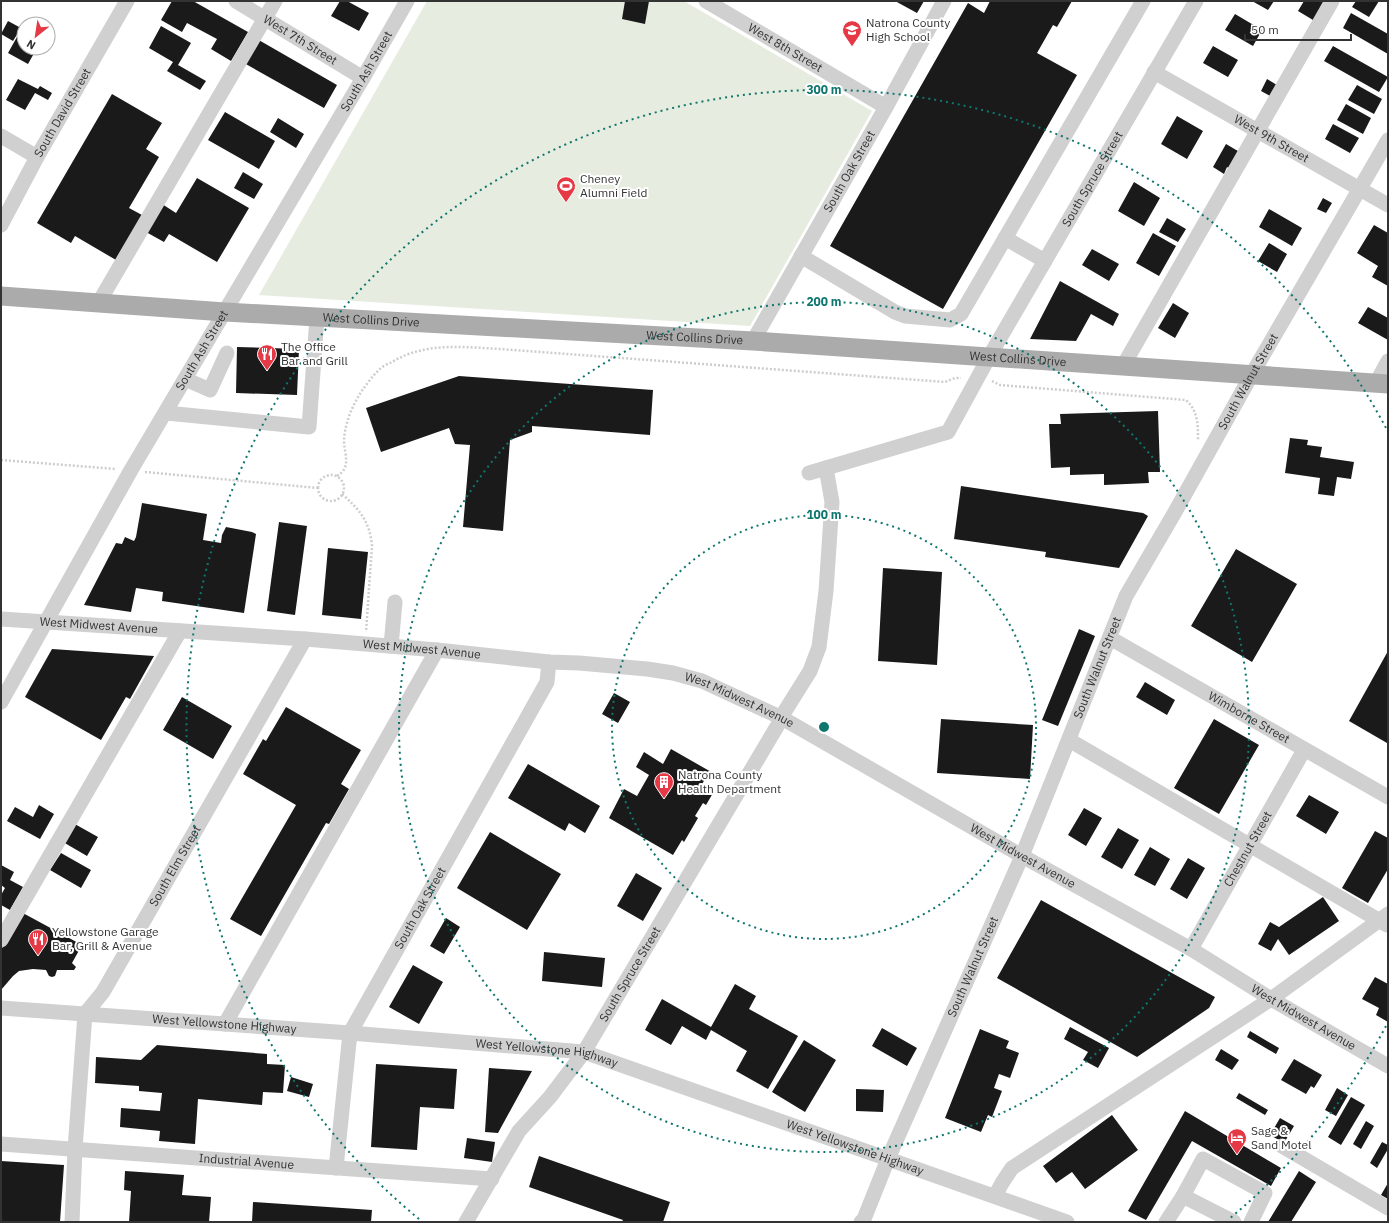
<svg xmlns="http://www.w3.org/2000/svg" width="1389" height="1223" font-family="'IBM Plex Sans',sans-serif">
  <style>
    .green { fill: #e6ecdf }
    .building { fill: #1a1a1a }
    .lines { fill: none; stroke-linecap: round; stroke-linejoin: round }
    .path { stroke: #cdcdcd; stroke-width: 2.5; stroke-dasharray: 2 2; stroke-linecap: butt }
    .minor { stroke: #d0d0d0; stroke-width: 15 }
    .major { stroke: #ababab; stroke-width: 19 }
    .ring { fill: none; stroke: #0f766e; stroke-width: 2; stroke-dasharray: 2 4 }
    .labels { text-anchor: middle; stroke-width: 4; stroke-linejoin: round; paint-order: stroke }
    .poi-label { font-size: 12px; fill: #333; stroke: #fff; text-anchor: start }
    .street-label { font-size: 12px; fill: #333; stroke: #fff }
    .centre { fill: #0f766e; stroke: #fff; stroke-width: 2 }
    .ring-label { font-size: 12px; text-anchor: middle; font-weight: bold; fill: #0f766e; stroke: #fff; stroke-width: 4; stroke-linejoin: round; paint-order: stroke }
  </style>
  <rect width="100%" height="100%" fill="#fff"/>
  <path class="green" d="M427,1h257l188,110 -122,215 -491,-31z"/>
  <path class="building" d="M172,1h21l55,31 -17,29 -20,-12 6,-10 -30,-16 -5,9 -21,-12z
    M340,1h7l22,12 -10,18 -28,-15z
    M625,1h24l-4,23 -23,-5z
    M895,1h29l-7,12z
    M990,1h82l-15,26 -4,-2 -16,28 40,22 -134,234 -113,-63 138,-243 16,10z
    M1252,1h22l-6,9z
    M1304,1h27l-13,22 -20,-12z
    M1356,1h23l-10,16 -17,-10z
    M1351,13l37,21v20l-45,-26z
    M1235,14l27,16 -9,16 -28,-16z
    M8,21l13,7 -8,13 -12,-7z
    M161,26l30,17 -13,22 28,16 -6,9 -33,-19 6,-9 -24,-14z
    M22,28l2,2v18h13l-9,16 -20,-11z
    M257,39l80,46 -13,23 -80,-45z
    M1213,46l25,14 -10,17 -25,-14z
    M1333,46l55,31 -9,15 -55,-31z
    M18,79l20,10 2,-3 12,7 -4,7 -13,-7 -10,17 -19,-10z
    M1267,79l13,8 -6,11 -13,-7z
    M1357,85l25,14 -8,15 -26,-14z
    M112,94l50,29 -16,26 13,8 -30,51 13,7 -26,45 -41,-24 -4,7 -34,-20z
    M1346,104l25,14 -8,16 -26,-14z
    M225,112l50,29 -16,28 -51,-29z
    M1177,116l26,15 -16,28 -26,-15z
    M278,118l26,16 -8,14 -26,-16z
    M1333,124l26,14 -9,15 -25,-14z
    M1226,144l17,10 -10,17 -6,-4 -3,7 -11,-7z
    M243,172l20,12 -9,15 -20,-11z
    M197,178l52,30 -32,54 -48,-28 -5,8 -18,-10 16,-28 14,9z
    M1134,182l26,16 -16,28 -26,-15z
    M1323,198l9,5 -6,10 -9,-4z
    M1269,209l33,19 -10,18 -33,-19z
    M1167,218l19,11 -8,13 -19,-10z
    M1374,225l14,8v53l-16,-9 6,-11 -21,-13z
    M1153,233l23,13 -17,30 -23,-13z
    M1269,243l18,11 -10,18 -19,-11z
    M1092,249l27,15 -10,17 -27,-16z
    M1060,281l59,33 -6,12 -22,-12 -15,27 -46,-2z
    M1173,303l16,10 -14,25 -17,-10z
    M1368,307l20,11v22l-30,-17z
    M237,347l62,2 -2,46 -61,-2z
    M459,376l194,14 -3,45 -118,-9v6l-22,8 -7,91 -40,-4 7,-82 -15,-1 -6,-16 -68,24 -15,-44z
    M1158,411l2,61h-12l1,11 -45,2v-11l-34,1v-8l-19,1 -2,-44h12l-1,-10z
    M1290,438l18,2 -1,5 15,2 -2,10 34,5 -3,17 -14,-2 -3,19 -16,-2 2,-16 -35,-5z
    M961,486l182,27 5,3 -29,52 -74,-11 1,-5 -92,-13z
    M142,503l65,11 -4,26 18,3 1,-8 4,-8 26,5 4,2 -12,79 -82,-12 1,-9 -27,-4 -5,24 -47,-7 32,-62 6,1 3,-7 9,4 2,-4z
    M279,522l28,4 -12,89 -28,-4z
    M328,548l40,4 -7,67 -39,-4z
    M1236,549l61,35 -45,78 -61,-36z
    M883,568l59,4 -5,93 -59,-4z
    M1079,629l16,7 -37,90 -16,-6z
    M52,649l102,7 -24,43 -4,-2 -25,43 -76,-43z
    M1388,651v90l-1,2 -38,-22z
    M1145,682l30,18 -8,15 -31,-18z
    M614,693l16,9 -12,21 -16,-9z
    M182,697l50,29 -19,33 -50,-29z
    M286,707l75,43 -20,34 8,5 -20,35 -3,-1 -65,113 -31,-17 66,-114 -53,-31 20,-35 3,2z
    M941,719l92,6 -3,54 -93,-6z
    M1214,719l45,26 -40,69 -45,-26z
    M671,749l42,24 -3,7 -5,-1 -4,7 12,7 -7,12 -3,-2 -8,13 3,2 -14,24 -2,-2 -9,15 -64,-37 15,-29 13,7 12,-21 -13,-8 8,-15 19,12z
    M528,764l72,42 -15,27 -16,-10 -4,8 -57,-33z
    M1309,795l30,17 -13,22 -30,-18z
    M39,805l15,9 -14,25 -33,-18 8,-14 18,10z
    M1084,808l18,10 -16,28 -18,-11z
    M73,823l25,14 -11,19 -24,-14z
    M1118,828l21,12 -17,29 -21,-12z
    M1375,831l13,7v31l-20,34 -26,-15z
    M490,832l71,42 -34,56 -70,-42z
    M1150,847l20,12 -15,27 -21,-11z
    M61,853l30,17 -10,18 -31,-18z
    M1188,858l17,10 -18,31 -17,-10z
    M1,865l13,7 -4,8 13,7 -13,23 -9,-5v-10l4,-7 -4,-3z
    M636,873l26,15 -19,33 -26,-15z
    M1323,897l16,24 -50,34 -11,-16 -7,12 -13,-7 12,-22 9,5z
    M1041,900l174,97 -6,11 -72,49 -140,-79z
    M21,912l61,33 -10,18 4,4 -2,3h-17l-2,6 -3,1 -3,-1 -3,-6 -13,-1 -14,2 -6,5 -12,14v-40z
    M446,918l14,9 -16,27 -14,-8z
    M544,952l61,6 -3,29 -60,-6z
    M413,965l30,17 -24,42 -30,-17z
    M1375,977l13,7v38l-12,-7 3,-7 -17,-9z
    M735,984l21,12 -7,13 49,27 -30,53 -32,-18 11,-20 -36,-21 -5,10 -24,-14 -11,19 -26,-15 17,-31 49,28z
    M1070,1027l39,21 -11,20 -15,-8 5,-8 -24,-13z
    M882,1028l35,20 -10,18 -35,-20z
    M980,1029l29,12 -3,7 13,5 -9,25 -11,-4 -5,14 8,3 -10,26 -4,-2 -7,17 -36,-14z
    M1250,1031l29,17 -3,6 -29,-17z
    M804,1040l32,20 -31,52 -33,-20z
    M157,1045l110,9v10l18,1 -2,28 -20,-1 -1,13 -64,-6 -3,45 -36,-3 1,-10 -40,-4 1,-19 39,3 2,-18 -23,-2v-5l-44,-3 1,-26 45,3z
    M1221,1049l18,11 -7,10 -17,-10z
    M1294,1059l28,16 -8,13 -3,-2 -5,8 -25,-14z
    M376,1064l81,5 -3,40 -34,-2 -3,43 -46,-3z
    M489,1068l43,3 -34,62 -13,-1z
    M291,1077l22,7 -4,13 -22,-6z
    M1337,1088l11,7 -12,21 -11,-6z
    M856,1089l28,1 -1,22 -27,-1z
    M1239,1093l29,17 -3,5 -29,-17z
    M1351,1097l14,8 -24,40 -13,-8z
    M1185,1111l96,57 -10,18 -79,-45 -46,79 -18,-9z
    M1112,1115l26,35 -53,39 -13,-17 -16,11 -13,-17z
    M1280,1118l14,8 -10,17 -14,-8z
    M1366,1121l8,5 -13,23 -8,-5z
    M467,1138l28,4 -3,20 -28,-4z
    M1382,1142l6,3v4l-11,19 -7,-5z
    M539,1156l131,46 -7,20h-41l1,-2 -94,-33z
    M1,1161l63,4 -4,57h-59z
    M125,1171l59,4 -2,20 29,2 -2,25h-80l2,-31 -7,-1z
    M1299,1171l17,11 -25,40h-23z
    M1388,1183v16l-7,-4z
    M253,1202l119,8 -1,12h-119z"/>
  <g class="lines">
    <path class="path" d="M992,381l8,4 186,15c12,11 12,24 12,40
      M1,460l115,9
      M145,472l173,16
      M318 488a13 13 0 1 1 26 0a13 13 0 1 1-26 0Z
      M337,476c15,-9 7,-22 7,-36 1,-18 9,-36 19,-51 5,-6 10,-14 16,-19 3,-4 9,-6 13,-8 33,-20 71,-15 108,-13l445,33 10,-4h6
      M342,494c18,16 28,28 30,52l-6,86"/>
    <g class="minor">
      <path id="s1" d="M236,1l127,77"/>
      <path id="s2" d="M706,1l180,106"/>
      <path id="s3" d="M1154,72l234,133"/>
      <path d="M1,136l36,21"/>
      <path id="s4" d="M1,225l36,-68 90,-156"/>
      <path d="M1005,238l40,23"/>
      <path d="M801,256l94,56 10,4 45,4 11,-6 182,-313"/>
      <path d="M99,302l176,-301"/>
      <path id="s5" d="M753,341l133,-234 58,-106"/>
      <path d="M1123,366l209,-365"/>
      <path d="M185,379l25,11 17,-37"/>
      <path d="M1376,383l12,-22"/>
      <path d="M166,413l143,14 8,-110"/>
      <path d="M809,473l17,-5"/>
      <path id="s6" d="M1,619l304,20 132,11 112,12 30,1 68,6 26,4 29,8 80,37 240,138 169,93 80,50 117,67"/>
      <path id="s7" d="M1110,638l278,159"/>
      <path d="M391,646l4,-44"/>
      <path id="s8" d="M1,702l130,-232 232,-392 44,-77"/>
      <path d="M1069,740l318,185"/>
      <path d="M1,940l179,-309"/>
      <path id="s9" d="M1191,949l113,-199"/>
      <path id="s10" d="M1,1008l349,25 234,19 483,170"/>
      <path d="M225,1024l212,-374"/>
      <path id="s11" d="M1,1144l491,35"/>
      <path d="M1282,1146l106,62"/>
      <path id="s12" d="M336,1168l14,-135 197,-351 2,-20"/>
      <path d="M995,1196l7,-13 10,-15 259,-169 117,-85"/>
      <path d="M1183,1196l51,26"/>
      <path id="s13" d="M72,1222l3,-73 10,-135 18,-22 202,-353"/>
      <path id="s14" d="M466,1222l53,-91 31,-34 34,-45 198,-334 3,-7 25,-40 9,-24 7,-56 6,-89 -6,-34 122,-36 41,-75 207,-356"/>
      <path id="s15" d="M861,1222l3,-3 24,-60 134,-303 104,-260 49,-84 77,-138 136,-234"/>
      <path d="M1166,1222l17,-26 20,-37 62,34 -14,29"/>
    </g>
    <path class="major" id="s16" d="M1,296l224,16 528,29 635,43"/>
  </g>
  <g class="ring">
    <circle cx="824" cy="727" r="212"/>
    <circle cx="824" cy="727" r="425"/>
    <path d="M1386 1026A637 637 0 0 1 1229 1219M419 1219A637 637 0 1 1 1386 428"/>
  </g>
  <defs>
    <g id="school-pin" transform="scale(1)"><path d="M0 17L-7.5 6A9.5 9.5 0 1 1 7.5 6Z" fill="#e63946" stroke="#fff"/><path d="M0-5L7-2L0 1L-7-2ZM-4 1L0 2.5L4 1V4Q0 6-4 4Z" fill="#fff"/></g>
    <g id="stadium-pin" transform="scale(1)"><path d="M0 17L-7.5 6A9.5 9.5 0 1 1 7.5 6Z" fill="#e63946" stroke="#fff"/><path d="M0-5a6.5 5 0 1 0 0 10a6.5 5 0 1 0 0-10ZM-3.5-1.8h7v3.6h-7Z" fill="#fff"/></g>
    <g id="restaurant-pin" transform="scale(1)"><path d="M0 17L-7.5 6A9.5 9.5 0 1 1 7.5 6Z" fill="#e63946" stroke="#fff"/><path d="M-5-6h1v4h1v-4h1v4h1v-4h1v5L-1.5 .5V6h-2V.5L-5-1ZM5-6V6H3V1.5H1.5Q1.5-4 5-6Z" fill="#fff"/></g>
    <g id="building-pin" transform="scale(1)"><path d="M0 17L-7.5 6A9.5 9.5 0 1 1 7.5 6Z" fill="#e63946" stroke="#fff"/><path d="M-4-6H4V6H1V3H-1V6H-4ZM-2.5-4.3h1.7v1.8h-1.7ZM.8-4.3h1.7v1.8H.8ZM-2.5-1h1.7V.8h-1.7ZM.8-1h1.7V.8H.8Z" fill="#fff"/></g>
    <g id="hotel-pin" transform="scale(1)"><path d="M0 17L-7.5 6A9.5 9.5 0 1 1 7.5 6Z" fill="#e63946" stroke="#fff"/><path d="M-6-4.5h1.5V1H6V5H4.5V3h-9V5H-6ZM-4 0a1.8 1.8 0 1 1 3.6 0ZM.5 0V-2.5h3Q6-2.5 6 0Z" fill="#fff"/></g>
  </defs>
  <g fill-rule="evenodd">
    <use href="#school-pin" x="852" y="30"/>
    <use href="#stadium-pin" x="566" y="186"/>
    <use href="#restaurant-pin" x="267" y="354"/>
    <use href="#building-pin" x="664" y="782"/>
    <use href="#restaurant-pin" x="38" y="939"/>
    <use href="#hotel-pin" x="1237" y="1138"/>
  </g>
  <g class="labels">
    <g class="poi-label">
      <text x="866" y="27">Natrona County<tspan x="866" dy="14">High School</tspan></text>
      <text x="580" y="183">Cheney<tspan x="580" dy="14">Alumni Field</tspan></text>
      <text x="281" y="351">The Office<tspan x="281" dy="14">Bar and Grill</tspan></text>
      <text x="678" y="779">Natrona County<tspan x="678" dy="14">Health Department</tspan></text>
      <text x="52" y="936">Yellowstone Garage<tspan x="52" dy="14">Bar, Grill &amp; Avenue</tspan></text>
      <text x="1251" y="1135">Sage &amp;<tspan x="1251" dy="14">Sand Motel</tspan></text>
    </g>
    <g class="street-label">
      <text dy="4" stroke="none"><textPath href="#s1" startOffset="75">West 7th Street</textPath></text>
      <text dy="4" stroke="none"><textPath href="#s2" startOffset="92">West 8th Street</textPath></text>
      <text dy="4" stroke="none"><textPath href="#s8" startOffset="729">South Ash Street</textPath></text>
      <text dy="4" stroke="none"><textPath href="#s4" startOffset="128">South David Street</textPath></text>
      <text dy="4" stroke="none"><textPath href="#s3" startOffset="135">West 9th Street</textPath></text>
      <text dy="4" stroke="none"><textPath href="#s5" startOffset="195">South Oak Street</textPath></text>
      <text dy="4" stroke="none"><textPath href="#s14" startOffset="1275">South Spruce Street</textPath></text>
      <text dy="4" stroke="none"><textPath href="#s16" startOffset="371">West Collins Drive</textPath></text>
      <text dy="4" stroke="none"><textPath href="#s16" startOffset="695">West Collins Drive</textPath></text>
      <text dy="4" stroke="none"><textPath href="#s8" startOffset="405">South Ash Street</textPath></text>
      <text dy="4" stroke="none"><textPath href="#s16" startOffset="1019">West Collins Drive</textPath></text>
      <text dy="4" stroke="none"><textPath href="#s15" startOffset="927">South Walnut Street</textPath></text>
      <text dy="4" stroke="none"><textPath href="#s6" startOffset="98">West Midwest Avenue</textPath></text>
      <text dy="4" stroke="none"><textPath href="#s6" startOffset="422">West Midwest Avenue</textPath></text>
      <text dy="4" stroke="none"><textPath href="#s15" startOffset="603">South Walnut Street</textPath></text>
      <text dy="4" stroke="none"><textPath href="#s6" startOffset="746">West Midwest Avenue</textPath></text>
      <text dy="4" stroke="none"><textPath href="#s7" startOffset="160">Wimborne Street</textPath></text>
      <text dy="4" stroke="none"><textPath href="#s9" startOffset="115">Chestnut Street</textPath></text>
      <text dy="4" stroke="none"><textPath href="#s6" startOffset="1070">West Midwest Avenue</textPath></text>
      <text dy="4" stroke="none"><textPath href="#s13" startOffset="382">South Elm Street</textPath></text>
      <text dy="4" stroke="none"><textPath href="#s12" startOffset="279">South Oak Street</textPath></text>
      <text dy="4" stroke="none"><textPath href="#s15" startOffset="279">South Walnut Street</textPath></text>
      <text dy="4" stroke="none"><textPath href="#s14" startOffset="298">South Spruce Street</textPath></text>
      <text dy="4" stroke="none"><textPath href="#s6" startOffset="1394">West Midwest Avenue</textPath></text>
      <text dy="4" stroke="none"><textPath href="#s10" startOffset="224">West Yellowstone Highway</textPath></text>
      <text dy="4" stroke="none"><textPath href="#s10" startOffset="548">West Yellowstone Highway</textPath></text>
      <text dy="4" stroke="none"><textPath href="#s10" startOffset="872">West Yellowstone Highway</textPath></text>
      <text dy="4" stroke="none"><textPath href="#s11" startOffset="246">Industrial Avenue</textPath></text>
    </g>
  </g>
  <circle cx="824" cy="727" r="6" class="centre"/>
  <g class="ring-label">
    <text x="824" y="94">300 m</text>
    <text x="824" y="306">200 m</text>
    <text x="824" y="519">100 m</text>
  </g>
  <rect width="1389" height="1223" fill="none" stroke="#333333" stroke-width="4"/>
  <g transform="translate(36 36) rotate(210)"><circle r="19" fill="#ffffff" stroke="#adadad"/>
  <path d="M0-3L7 15L0 10L-7 15Z" fill="#e63946"/>
  <text y="-6" font-size="11" font-weight="bold" text-anchor="middle" fill="#333333">N</text>
  </g>
  <path d="M1245 34v6h106v-6" fill="none" stroke="#333333" stroke-width="2"/>
  <text x="1251" y="34" font-size="12" fill="#333333" stroke="#ffffff" stroke-width="3" paint-order="stroke">50 m</text>
</svg>
